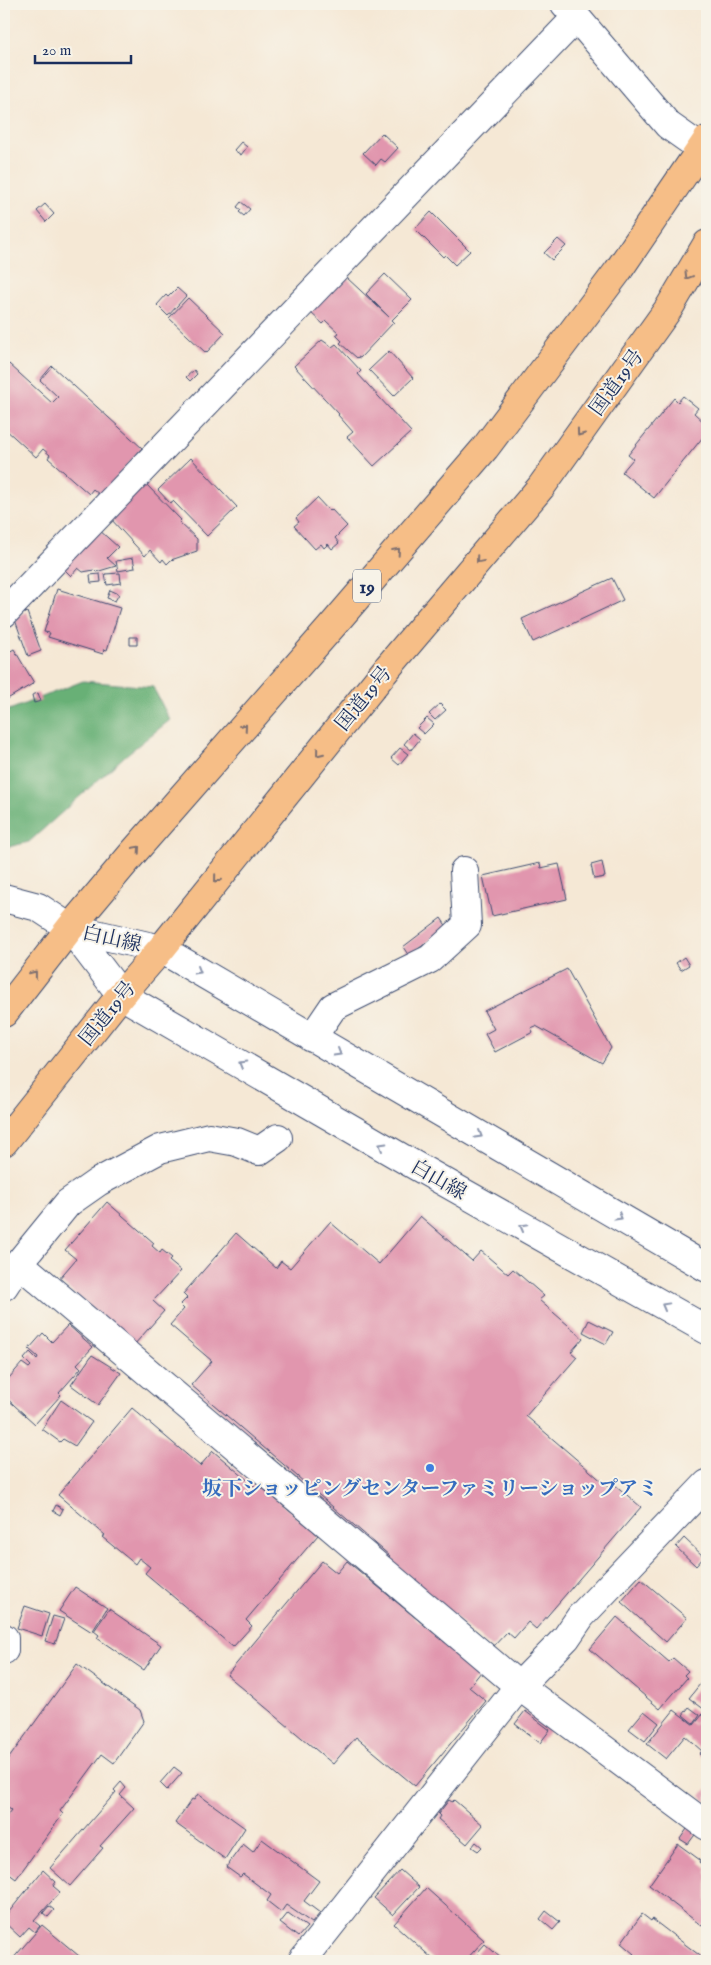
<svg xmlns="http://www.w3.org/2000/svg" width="711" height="1965" font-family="'IM FELL English','Noto Serif JP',serif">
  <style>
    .forest { fill: #68b076; stroke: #42706a }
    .building { fill: #e196ae }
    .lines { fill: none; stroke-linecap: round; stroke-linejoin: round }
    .minor-casing { stroke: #3c4b70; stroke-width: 30 }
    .highway-casing { stroke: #3c4b70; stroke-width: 30 }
    .minor { stroke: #fff; stroke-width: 28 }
    .highway { stroke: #f6be87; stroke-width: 28 }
    .oneway { stroke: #7e6f70 }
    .oneway2 { stroke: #8d97ae }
    .shop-dot { fill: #3f7fe0; stroke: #f7f3e8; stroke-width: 2 }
    .labels { text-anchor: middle; stroke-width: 4; stroke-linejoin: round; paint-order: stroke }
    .shield { fill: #f7f3e8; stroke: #5d6a87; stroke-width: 1 }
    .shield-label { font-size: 19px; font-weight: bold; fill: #1b2f5e }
    .street-label { font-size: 20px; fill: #1b2f5e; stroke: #f7f3e8 }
    .shop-label { font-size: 20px; font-weight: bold; fill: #366cbe; stroke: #f7f3e8 }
  </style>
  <rect width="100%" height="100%" fill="#f7f3e8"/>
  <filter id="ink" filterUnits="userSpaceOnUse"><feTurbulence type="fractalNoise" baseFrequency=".02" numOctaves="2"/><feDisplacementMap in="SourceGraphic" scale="10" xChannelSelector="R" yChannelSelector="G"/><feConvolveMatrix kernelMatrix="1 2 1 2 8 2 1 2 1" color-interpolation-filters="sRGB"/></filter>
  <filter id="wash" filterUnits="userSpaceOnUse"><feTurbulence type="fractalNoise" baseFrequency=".0096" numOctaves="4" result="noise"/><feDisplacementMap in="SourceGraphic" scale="20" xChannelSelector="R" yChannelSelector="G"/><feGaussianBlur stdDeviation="1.12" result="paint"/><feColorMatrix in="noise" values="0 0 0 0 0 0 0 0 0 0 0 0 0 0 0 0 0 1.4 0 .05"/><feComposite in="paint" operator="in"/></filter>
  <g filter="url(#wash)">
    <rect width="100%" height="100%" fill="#f5e8d5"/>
    <path class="forest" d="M83,681l70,6 17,33 -44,35 -97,87 -25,6v-136z"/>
    <g id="blocks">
      <path class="building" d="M382,133l16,15 -13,14 -4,-3 -5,6 -13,-12z
        M241,142l6,5 -6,8 -7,-5z
        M241,202l9,7 -6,7 -5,-4 2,-2 -4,-3z
        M45,204l9,10 -8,8 -9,-11z
        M431,212l39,39 -15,14 -10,-10 -2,2 -28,-28z
        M558,239l8,7 -14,14 -8,-7z
        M385,274l27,26 -20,20 2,2 -34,36 -2,-1 -1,1 -17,-15 2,-2 -6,-6 3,-2 -13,-12 -3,3 -13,-12 36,-35 43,40 -23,-23z
        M177,288l9,8 -18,20 -11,-11 9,-10 2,2z
        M188,298l37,35 -19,20 -37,-35z
        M322,340l10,7 4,-3 25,27 -3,3 53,58 -37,34 -27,-29 6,-5 -15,-17 1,-1 -45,-48z
        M389,351l24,27 -19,18 -25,-26z
        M9,364l43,39 6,-6 -18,-17 12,-14 90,82 -41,48 -8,-7 -4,5 -41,-36 2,-3 -7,-6 -7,8 -32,-29v-62l1,1z
        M194,370l3,4 -7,7 -4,-4z
        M683,396l15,12 -4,5 13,12v7l-53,66 -32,-26 11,-13 -5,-4 46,-57 4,4z
        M191,458l46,49 -30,29 -34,-35 -3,2 -12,-13z
        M144,482l37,38 -2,2 18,17v12l-26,9 -4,4 -4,-5 -2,3 -11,-12 -5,6 -35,-38z
        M317,498l12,13 2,-2 16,17 -12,12 4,5 -7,6 -4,-5 -4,4 -3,-4 -6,5 -21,-23 5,-4 -3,-4z
        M98,529l20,18 -11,11 9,8 -20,6 -2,-2 -11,2 -5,-4 -7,8 -9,-9z
        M133,558l2,10 -17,3 -2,-10z
        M120,573l1,10 -14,2 -2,-11z
        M100,574l1,8 -10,1 -1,-8z
        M612,578l11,22 -90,42 -11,-23z
        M57,589l63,19 -13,42 -3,-1 -1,5 -55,-17 2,-4 -6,-1z
        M110,590l9,4 -4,7 -8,-3z
        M27,612l14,39 -13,5 -14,-39z
        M130,637h7v8h-7z
        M14,649l20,34 -30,18v-46z
        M38,693l3,8 -7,2 -2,-8z
        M440,704l6,6 -11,10 -6,-6z
        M427,718l7,6 -10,10 -7,-6z
        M413,733l7,6 -9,11 -7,-6z
        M400,748l8,6 -9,11 -8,-7z
        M602,862l3,15 -11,2 -3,-14z
        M540,863l1,5 18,-4 8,35 -75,17 -9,-40z
        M441,918l6,9 -38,29 -6,-9z
        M684,957l5,8 -8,5 -5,-7z
        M567,969l44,79 -9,15 -66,-37 -5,2 2,4 -38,20 -10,-18 9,-5 -10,-18z
        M107,1202l47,41 -2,3 8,7 2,-3 10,8 -3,3 12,10 -28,30 11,10 -30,34 -76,-65 18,-21 -11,-9z
        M420,1216l52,45 9,-10 27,23 5,-5 31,27 -5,4 44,38 -12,14 6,5 -51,59 85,73 3,-5 27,23 -105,122 -8,-7 -14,16 -7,-6 -15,16 -105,-90 3,-2 -199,-171 21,-24 -42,-36 14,-16 -4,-4 7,-7 -4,-4 53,-61 40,35 5,-7 9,7 40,-46 49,42z
        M589,1320l24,12 -7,12 -23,-12z
        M68,1325l25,22 -16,17 4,4 -22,25 2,2 -26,29 -31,-28v-17l3,-4 2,3 13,-15 7,5 2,-2 -7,-7 6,-7 7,7 1,-2 -9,-8 14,-16 9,9z
        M92,1355l29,18 -23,32 -27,-20z
        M61,1400l31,22 -17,24 -12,-7 -3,3 -18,-13z
        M132,1408l68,58 13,-15 45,38 2,-3 58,49 -72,85 6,6 -19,21 -88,-74 5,-6 -11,-9 -4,6 -33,-27 3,-2 -47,-40z
        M56,1505l7,4 -3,6 -7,-4z
        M684,1538l20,19 -8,9 -20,-19z
        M322,1561l15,12 10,-12 134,111 -12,15 17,14 -71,85 -59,-49 -23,27 -106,-89z
        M641,1579l46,39 -21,24 -45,-40z
        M75,1587l32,21 -15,24 -33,-21z
        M25,1606l24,8 -7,22 -25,-8z
        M109,1609l52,36 -17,25 -47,-32 2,-3 -5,-4z
        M53,1616l11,3 -9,25 -10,-3z
        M617,1617l52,45 4,-4 15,13 -4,4 3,3 -27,31 -70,-60z
        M77,1664l63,46 4,11 -30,42 -12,-9 -42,57 3,3 -47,65 -12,-9v-51l7,-9 -7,-5v-40z
        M700,1684l7,5v18l-2,3 -16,-12z
        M689,1707l11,8 -6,9 -11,-9z
        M707,1709v52l-8,-7 3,-3 -17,-15 -19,23 -19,-15 27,-34 20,15z
        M525,1711l25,19 -10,13 -25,-19z
        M644,1711l15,12 -14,18 -16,-12z
        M174,1767l8,6 -15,17 -7,-7z
        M121,1782l5,6 -6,7 14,13 -34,38 3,2 -33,38 -20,-18 66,-76 -2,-2z
        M707,1788v14l-6,-6z
        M198,1794l47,34 -20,31 -50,-36 17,-24 2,1z
        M449,1800l3,2 2,-2 29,25 -16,19 -29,-25 2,-3 -2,-2z
        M689,1826l8,6 -9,12 -8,-5z
        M262,1839l57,42 -15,20 16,12 -8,10 -26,-18 -5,7 -14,-11 4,-6 -28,-21 -3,3 -14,-10 17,-23 10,8z
        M476,1842l6,5 -4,4 -6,-4z
        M678,1844l22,16 -1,2 8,6v53l-5,5 -53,-41z
        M43,1870l13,12 -3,4 7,6 -26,29 6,5 -5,6 -6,-5 -9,10 -16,-15v-4z
        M400,1870l19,17 -26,28 -19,-17z
        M426,1888l58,52 -19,21h-30l-41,-37z
        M49,1906l5,4 -6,7 -5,-4z
        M546,1911l14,11 -7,8 -13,-11z
        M288,1913l19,14 -9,10 -18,-14z
        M642,1914l9,7 1,-2 51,39 -3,3h-63l-6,-4 3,-3 -13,-11z
        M42,1925l43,36h-74z
        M485,1944l18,16 -1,1h-16l-9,-8z"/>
    </g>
  </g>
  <g filter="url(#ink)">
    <use href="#blocks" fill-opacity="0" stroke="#3c4b70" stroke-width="1"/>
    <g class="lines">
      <g class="minor-casing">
        <path id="minor" d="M565,4l103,121 34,24
          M4,613l572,-595
          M4,898l34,9 32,21 51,67 288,167 298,168
          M70,928l91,21 546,319
          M312,1038l21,-31 97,-48 37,-34 -3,-54
          M19,1263l500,423 188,140
          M4,1286l15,-23 49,-60 30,-21 62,-33 49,-12 28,5 22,9 19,-13
          M4,1638v12
          M302,1961l217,-275 47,-48 15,-22 126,-132"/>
      </g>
      <g class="highway-casing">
        <path id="highway" d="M4,1013l66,-85 63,-75 200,-228 152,-177 133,-177 89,-131
          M4,1142l117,-147 40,-46 228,-283 152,-179 128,-179 38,-64"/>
      </g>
      <use href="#minor" class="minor"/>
      <use href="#highway" class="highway"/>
    </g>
    <defs><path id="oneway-chevron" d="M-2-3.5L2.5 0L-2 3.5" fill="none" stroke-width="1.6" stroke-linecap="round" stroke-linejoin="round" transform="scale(1.25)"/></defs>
    <g class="oneway">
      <use href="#oneway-chevron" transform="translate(688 276) rotate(121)"/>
      <use href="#oneway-chevron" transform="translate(580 433) rotate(126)"/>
      <use href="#oneway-chevron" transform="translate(397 551) rotate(-49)"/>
      <use href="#oneway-chevron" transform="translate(479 560) rotate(130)"/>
      <use href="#oneway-chevron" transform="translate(244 727) rotate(-49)"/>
      <use href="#oneway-chevron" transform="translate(319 753) rotate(129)"/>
      <use href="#oneway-chevron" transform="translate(137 849) rotate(-49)"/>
      <use href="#oneway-chevron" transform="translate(217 879) rotate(129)"/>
      <use href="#oneway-chevron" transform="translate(34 974) rotate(-52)"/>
    </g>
    <g class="oneway2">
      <use href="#oneway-chevron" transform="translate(198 971) rotate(30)"/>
      <use href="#oneway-chevron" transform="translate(338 1053) rotate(30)"/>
      <use href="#oneway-chevron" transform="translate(242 1064) rotate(-150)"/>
      <use href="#oneway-chevron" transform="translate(479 1135) rotate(30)"/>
      <use href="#oneway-chevron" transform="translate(382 1146) rotate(-150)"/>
      <use href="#oneway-chevron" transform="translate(619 1217) rotate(30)"/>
      <use href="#oneway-chevron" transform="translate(523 1227) rotate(-151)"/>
      <use href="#oneway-chevron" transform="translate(665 1306) rotate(-151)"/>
    </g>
  </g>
  <circle class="shop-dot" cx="430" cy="1468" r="5"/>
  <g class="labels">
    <rect class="shield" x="353" y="569.5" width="28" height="33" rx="4"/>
    <g class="shield-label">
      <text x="367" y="593">19</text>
    </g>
    <g class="street-label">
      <text transform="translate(616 382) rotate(-54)" y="7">国道19号</text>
      <text transform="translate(363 698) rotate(-51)" y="7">国道19号</text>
      <text transform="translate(112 938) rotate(13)" y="7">白山線</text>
      <text transform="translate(107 1013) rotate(-51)" y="7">国道19号</text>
      <text transform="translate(439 1179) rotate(30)" y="7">白山線</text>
    </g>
    <g class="shop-label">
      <text x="430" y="1495">坂下ショッピングセンターファミリーショップアミ</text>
    </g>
  </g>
  <rect width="711" height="1965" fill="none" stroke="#f7f3e8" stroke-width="20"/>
  <path d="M35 55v8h96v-8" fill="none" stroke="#1b2f5e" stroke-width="2.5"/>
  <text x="42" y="55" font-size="15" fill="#1b2f5e" stroke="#f7f3e8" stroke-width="4" paint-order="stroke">20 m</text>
</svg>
